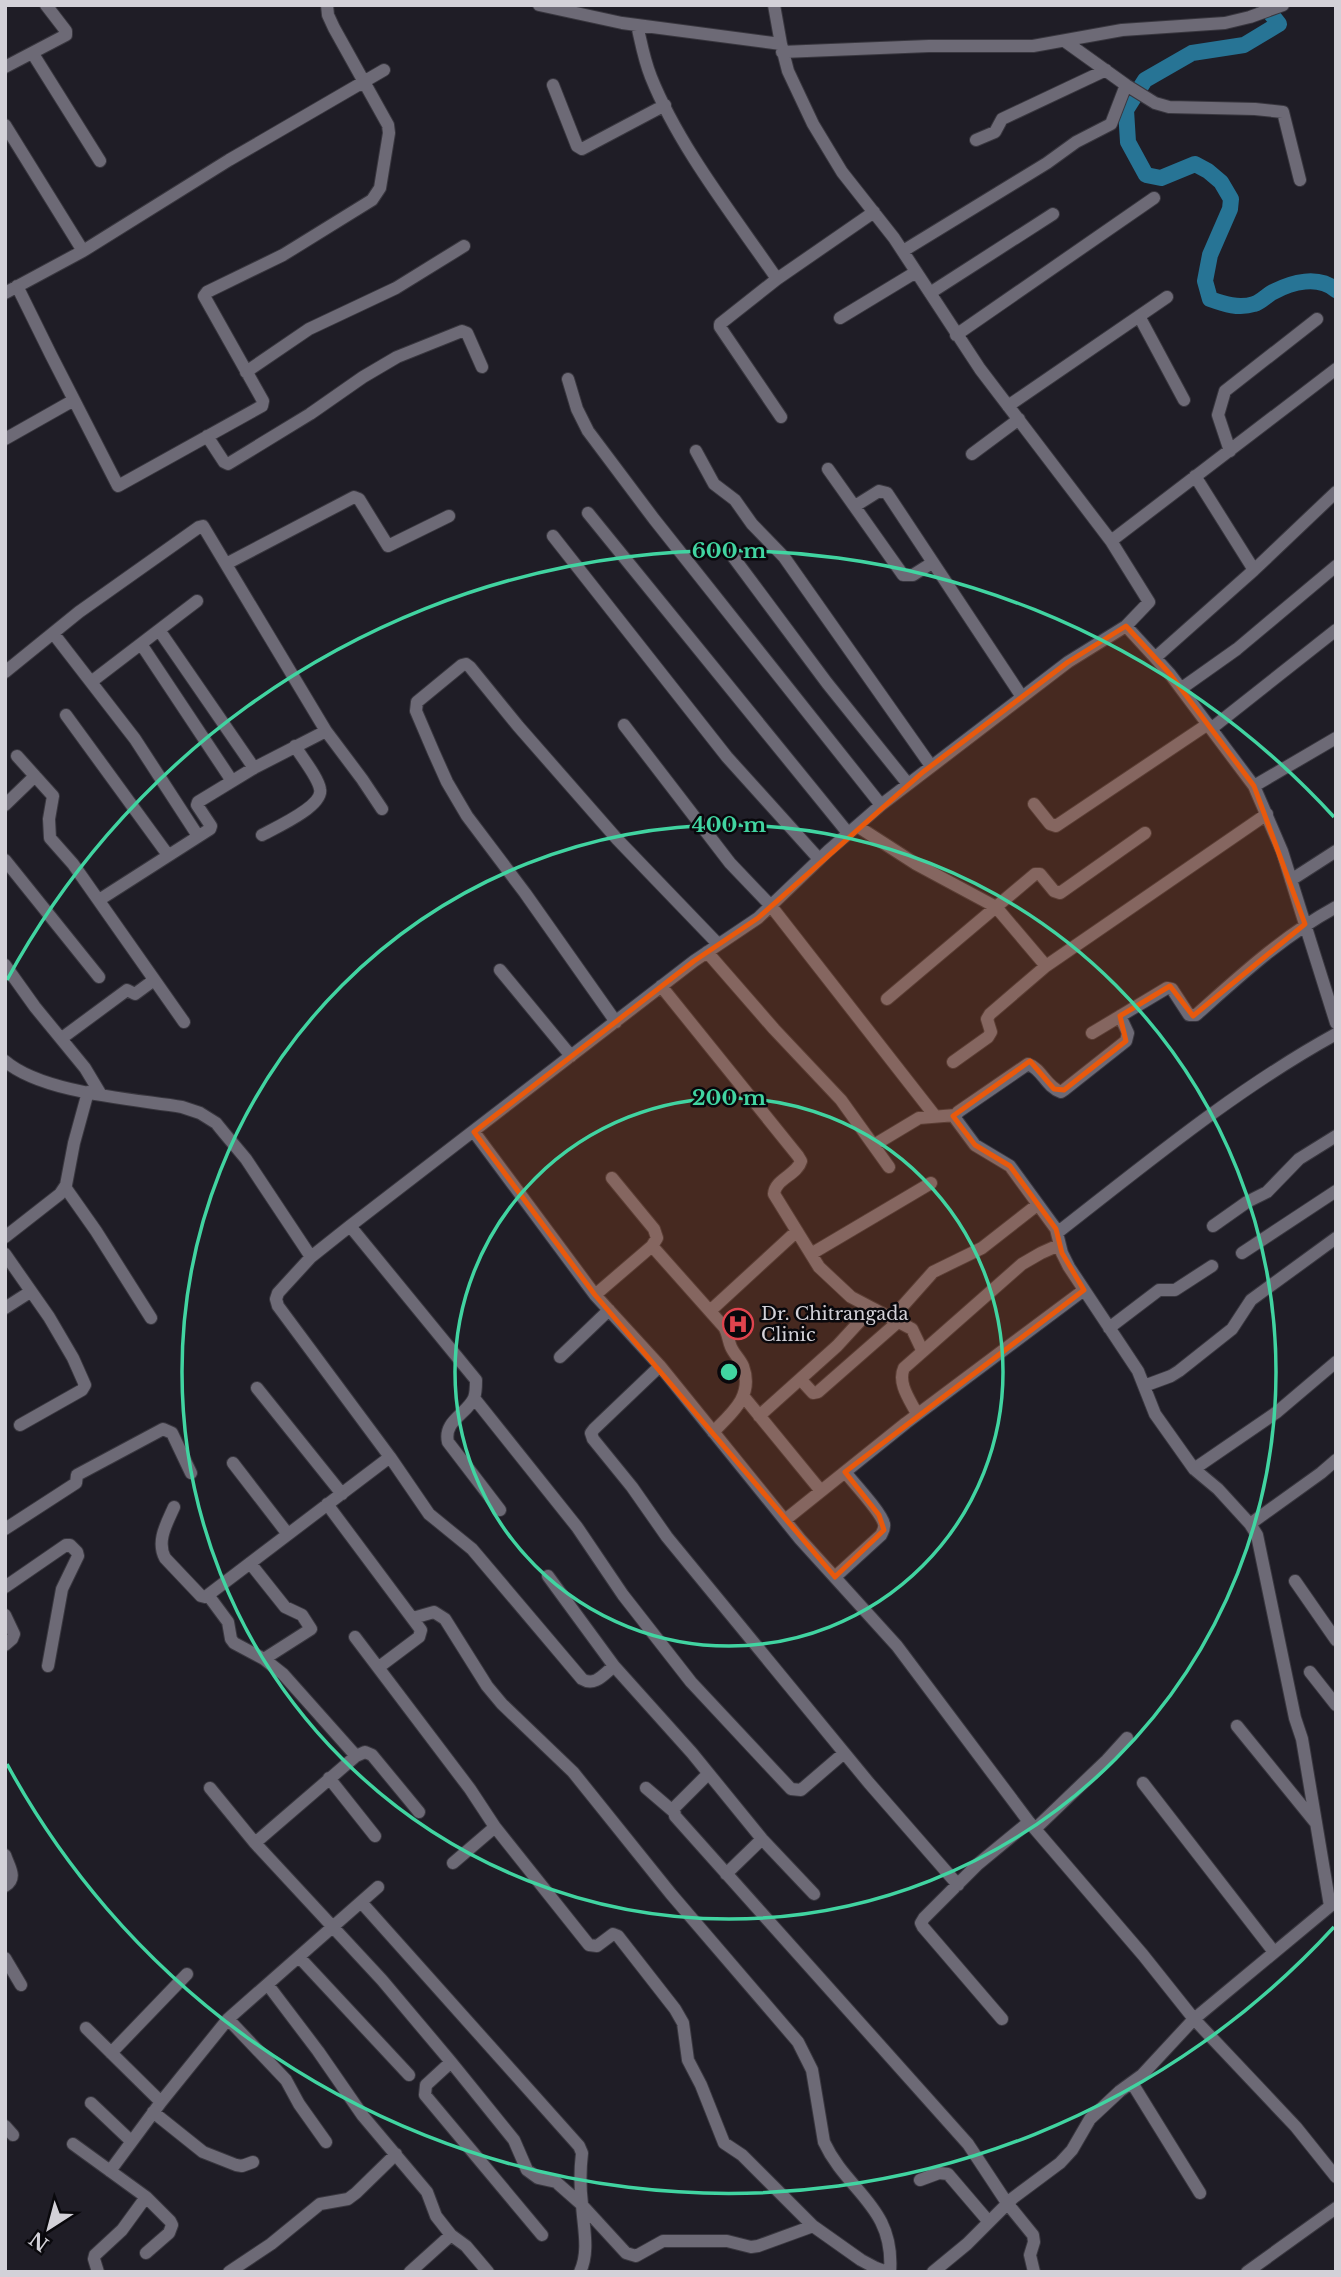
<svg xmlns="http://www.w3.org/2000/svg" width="1341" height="2277" font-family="'Libre Baskerville',serif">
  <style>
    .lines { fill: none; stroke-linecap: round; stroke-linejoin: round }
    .river { stroke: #277495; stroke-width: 16 }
    .minor-casing { stroke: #39373f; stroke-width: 14 }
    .minor { stroke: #6d6a76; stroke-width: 12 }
    .marked { fill: #e8590c; fill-opacity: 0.2; stroke: #e8590c; stroke-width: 5; stroke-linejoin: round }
    .ring { fill: none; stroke: #41d4a1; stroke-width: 3.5 }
    .labels { text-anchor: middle; stroke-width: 5; stroke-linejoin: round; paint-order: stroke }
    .poi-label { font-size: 18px; fill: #d3d1d8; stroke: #09080c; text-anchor: start }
    .centre { fill: #41d4a1; stroke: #09080c; stroke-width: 3.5 }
    .ring-label { font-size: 21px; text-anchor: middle; font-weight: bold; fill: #41d4a1; stroke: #09080c; stroke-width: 5; stroke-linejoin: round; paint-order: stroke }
  </style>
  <rect width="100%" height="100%" fill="#1f1d26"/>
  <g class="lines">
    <path class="river" d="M1264,5l15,19 -35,21 -52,8 -47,27 -19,30 2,32 18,33 15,3 34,-14 13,7 13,11 10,17 -1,10 -20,46 -5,26 5,18c14,5 29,10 44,5 7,-2 13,-9 19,-12 19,-10 45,-17 63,-2"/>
    <g class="minor-casing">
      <path id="minor" d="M539,5l83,18 159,21 7,27 25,53 29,48 52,66 86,131 131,172 38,61 -23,24 -58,36 -187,143 -53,46 -70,67 -64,43 -344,265 -39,31 -33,36 -2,6 2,7 112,151 39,57 43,35 110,130c13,8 22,-5 32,-13
        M774,5l7,39
        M637,25c4,17 7,35 14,52 28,70 83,139 126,202
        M782,52l147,-6h104l89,-16 103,-7 25,-6 33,-12
        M33,54l67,107
        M5,67l61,-32v-4l-20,-26
        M553,85l24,61 5,3 83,-44
        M1126,85l29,18 14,4 86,2 28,3 17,68
        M5,125l78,126
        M976,140l19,-8 7,-13 104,-49
        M903,251l144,-88 29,-21 35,-18 15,-39 -60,-43
        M17,286l34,69 67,131 144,-80 1,-5 -59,-105 3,-4 76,-37 89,-55 8,-12 9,-55 -1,-8 -54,-97 -6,-13 -1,-10
        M5,293l78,-42 146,-91 155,-90
        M930,293l123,-79
        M1139,316l45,84
        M840,318l76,-46
        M956,335l198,-137
        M246,372l63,-43 87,-41 68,-42
        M568,379l9,30 11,22 66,88 227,286
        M1008,406l159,-109
        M781,417l-61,-90v-3l57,-45 97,-67
        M207,436l17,26 4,2 82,-50 53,-37 34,-20 65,-26 5,2 15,34
        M5,439l69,-39
        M696,451l18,33 21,16 17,24 32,33 147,209
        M1230,451l-12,-36 7,-24 92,-72
        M972,454l47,-35
        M828,469l75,106h10l19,-12
        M1195,476l59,94
        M855,506l24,-15 8,2 135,204
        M588,513l260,320
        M553,536l174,221 92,102
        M1111,541l225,-172
        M731,554l96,129 81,101
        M226,564l128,-67 5,2 29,47 61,-30
        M1126,626l44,48 84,112 28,65 54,172
        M159,630l95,138
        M53,633l82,106 63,97
        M141,644l91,137
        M1156,657l98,-87 82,-78
        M5,672l74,-60 120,-85 4,-1 123,205 36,48 20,30
        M91,682l106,-81
        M1182,688l55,-39 99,-83
        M66,715l102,140
        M624,725l106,138 41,43 164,210
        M1212,728l124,-98
        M17,756l36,40 -4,23 1,19 23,26 111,158
        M1254,786l82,-48
        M1034,804l16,20 6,2 152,-102
        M5,805l30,-29
        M857,826l59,38 80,43 50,59
        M262,835c13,-7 62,-29 58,-46 -2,-12 -18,-31 -25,-43
        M5,860l94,117
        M1291,880l45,-29
        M99,900l111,-71 1,-3 -14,-21 1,-3 56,-34 72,-37
        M707,952l67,77 67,71 48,67
        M5,965l30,42 50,61 15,25
        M500,970l71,86
        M661,986l137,170 3,5c-4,14 -26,18 -27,33l45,73 32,30 61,32 10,21
        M887,999l148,-125h5l14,17 6,2 85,-60
        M1120,1016l8,17 -2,8 -62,49 -3,2c-15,-5 -19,-23 -33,-28l-70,48 -3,6 20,27 35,21 46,63 6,24 7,14 69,104 17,43 39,55 24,20 32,35 7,11 38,183 7,21 28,167
        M616,1022l-91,-129 -58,-77 -20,-34 -13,-29 -18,-42 1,-9 45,-37 4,-1 4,3 48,59 99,113 101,105
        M1092,1033l75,-45 5,1 17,26h7c45,-40 87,-79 140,-108
        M62,1038l65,-48 8,4 19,-14
        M5,1061c37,32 128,38 177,46l18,6 16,10 9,11 21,25 65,98
        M953,1062l35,-25 3,-5 -4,-13 3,-5 56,-48 221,-152
        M474,1132l121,163 65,71 140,173 97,107 132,176 114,133 51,64 102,108 40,50
        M874,1145l45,-27 37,-3
        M65,1187l31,44 55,87
        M350,1226l126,154c0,5 0,13 -2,18 -7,16 -31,23 -26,44l52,68
        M1213,1226l34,-24 20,-10 32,-33 37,-23
        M1057,1233c90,-70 179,-144 279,-199
        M5,1237l55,-43 6,-9 8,-42 14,-51
        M652,1246l72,81c4,6 4,13 7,20 3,7 9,12 12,19 11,30 -11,47 -30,66
        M1242,1253l94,-62
        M5,1254l44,63 24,41 12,27 -3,5 -62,35
        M811,1254l120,-71
        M595,1295l57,-49 5,-8 -3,-9 -42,-51
        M5,1308l25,-16
        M710,1311l87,-80
        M892,1318l41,-46 49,-24 55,-43
        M1109,1328l50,-38h16l37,-24
        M560,1357l49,-47
        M660,1366l-66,63 -3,4 2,6 39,48 35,50 202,246 89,102
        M801,1380l12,13 5,-1 81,-71
        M1144,1386l27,-10 8,-5 53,-42 19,-29 85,-62
        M257,1388l85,106
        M744,1397l77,94
        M474,1398l103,129 46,68 68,87 100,107 10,1 43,-37
        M917,1414c-7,-14 -20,-31 -13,-46l118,-104 19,-11 18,-8
        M759,1416l78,-70 34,-37
        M233,1463l54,70
        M1194,1469l83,-57 59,-50
        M327,1504l94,126 -2,7 -40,30
        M174,1507c-7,16 -18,34 -9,51l36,38 4,1 3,-2 20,27 3,17 3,4 30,16 19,15 73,82
        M785,1520l121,-97 178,-133
        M1250,1524l71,-51 15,-13
        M5,1529l71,-46 1,-8 86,-46 9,4 19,40
        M250,1563l35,44 17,8 9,14 -47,30
        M548,1576l66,90 78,87 70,86 52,55
        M835,1577l46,-42c2,-4 4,-7 3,-11 -2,-11 -31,-42 -39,-52
        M1295,1581l41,59
        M5,1587l61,-42h4l7,7 1,4 -16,33 -14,77
        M208,1595l182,-138
        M5,1615l9,19 -2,5 -7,6
        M413,1618l21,-6 11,7 42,67 15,18 71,68 98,122 127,148 14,28 12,72c23,50 71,64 66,130
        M355,1637l115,152 25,38 94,118 8,1 16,-12 5,2 57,73 8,14 5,37 13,25 23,58 18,12 71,71 48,34 15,8 11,4
        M1310,1672l26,33
        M1237,1726l78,96
        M708,1774l-34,34 1,8 293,328 39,59 26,32 1,7 -4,13 4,17
        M329,1778l46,58
        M1143,1783l131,169
        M210,1788l45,55 127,137 69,82 63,78 13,30 11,8 18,4 25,22 45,49 10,3 27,-15h64l24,6 7,-1 55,-20
        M646,1788l28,24
        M1035,1829l72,-69 20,-22
        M255,1843l101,-87 9,-4 7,3 47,57
        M5,1855c4,12 13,23 0,31
        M453,1863l42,-36
        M726,1874l36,-35
        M361,1902l218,244 3,7c-2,17 -2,35 0,51 1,22 8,47 -2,68
        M299,1957l110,118
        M5,1958l16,27
        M268,1985l50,66 45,65 64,76 9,24 15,19 15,11 22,26
        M228,2019l58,61 13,24 27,38
        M1002,2019l-79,-92 -2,-4 3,-5 54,-54 51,-42
        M86,2028l75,74
        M111,2053l76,-79
        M451,2062l-25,23 -1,10 117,140
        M1132,2083l68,110
        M91,2103l40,38
        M153,2112l50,40 33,13 6,1 11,-4
        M5,2126l8,9
        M73,2144l73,53 24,24 2,4 -3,8 -23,20
        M110,2171l51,-69 67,-83 150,-132
        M920,2180l19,-7 9,1 41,48
        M98,2272l-4,-13 1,-4 27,-25 24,-33
        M229,2272l42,-28 49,-40 28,-5 8,-6 40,-39
        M410,2272l41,-37
        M933,2272l34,-28 46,-46 47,-35 12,-13 18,-31 30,-28 22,-16 52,-56 141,-117
        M1247,2272l89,-64"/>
    </g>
    <use href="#minor" class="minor"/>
  </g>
  <path class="marked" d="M1126,626l44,48 84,112 51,138 -112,92 -23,-30 -50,30 6,25 -62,49 -10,-1 -24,-28 -77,55 22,29 35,21 46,63 6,24 22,37 -239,182 34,43 5,15 -49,47 -240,-282 -121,-163 220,-171 64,-43 165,-146 145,-110z"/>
  <g class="ring">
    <circle cx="729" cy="1372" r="274"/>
    <circle cx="729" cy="1372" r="547"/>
    <path d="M1334 1927A821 821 0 0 1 7 1764M7 980A821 821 0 0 1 1334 817"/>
  </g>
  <defs>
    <g id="hospital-ring" transform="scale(1.575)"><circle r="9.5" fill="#09080c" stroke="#e0444e" stroke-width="1.5"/><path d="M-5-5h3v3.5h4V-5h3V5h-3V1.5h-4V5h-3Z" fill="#e0444e"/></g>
  </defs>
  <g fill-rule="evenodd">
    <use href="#hospital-ring" x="738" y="1324"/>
  </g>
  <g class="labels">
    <g class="poi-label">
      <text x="761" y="1320">Dr. Chitrangada<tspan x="761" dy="21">Clinic</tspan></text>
    </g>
  </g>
  <circle cx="729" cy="1372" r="10" class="centre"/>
  <g class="ring-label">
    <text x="729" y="558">600 m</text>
    <text x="729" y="832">400 m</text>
    <text x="729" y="1105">200 m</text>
  </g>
  <rect width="1341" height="2277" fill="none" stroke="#d3d1d8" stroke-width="14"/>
  <g transform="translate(49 2228) rotate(216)" stroke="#09080c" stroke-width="5" paint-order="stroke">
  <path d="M0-5L12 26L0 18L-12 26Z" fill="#d3d1d8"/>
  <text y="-10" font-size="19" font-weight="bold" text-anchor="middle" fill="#d3d1d8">N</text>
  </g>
</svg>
